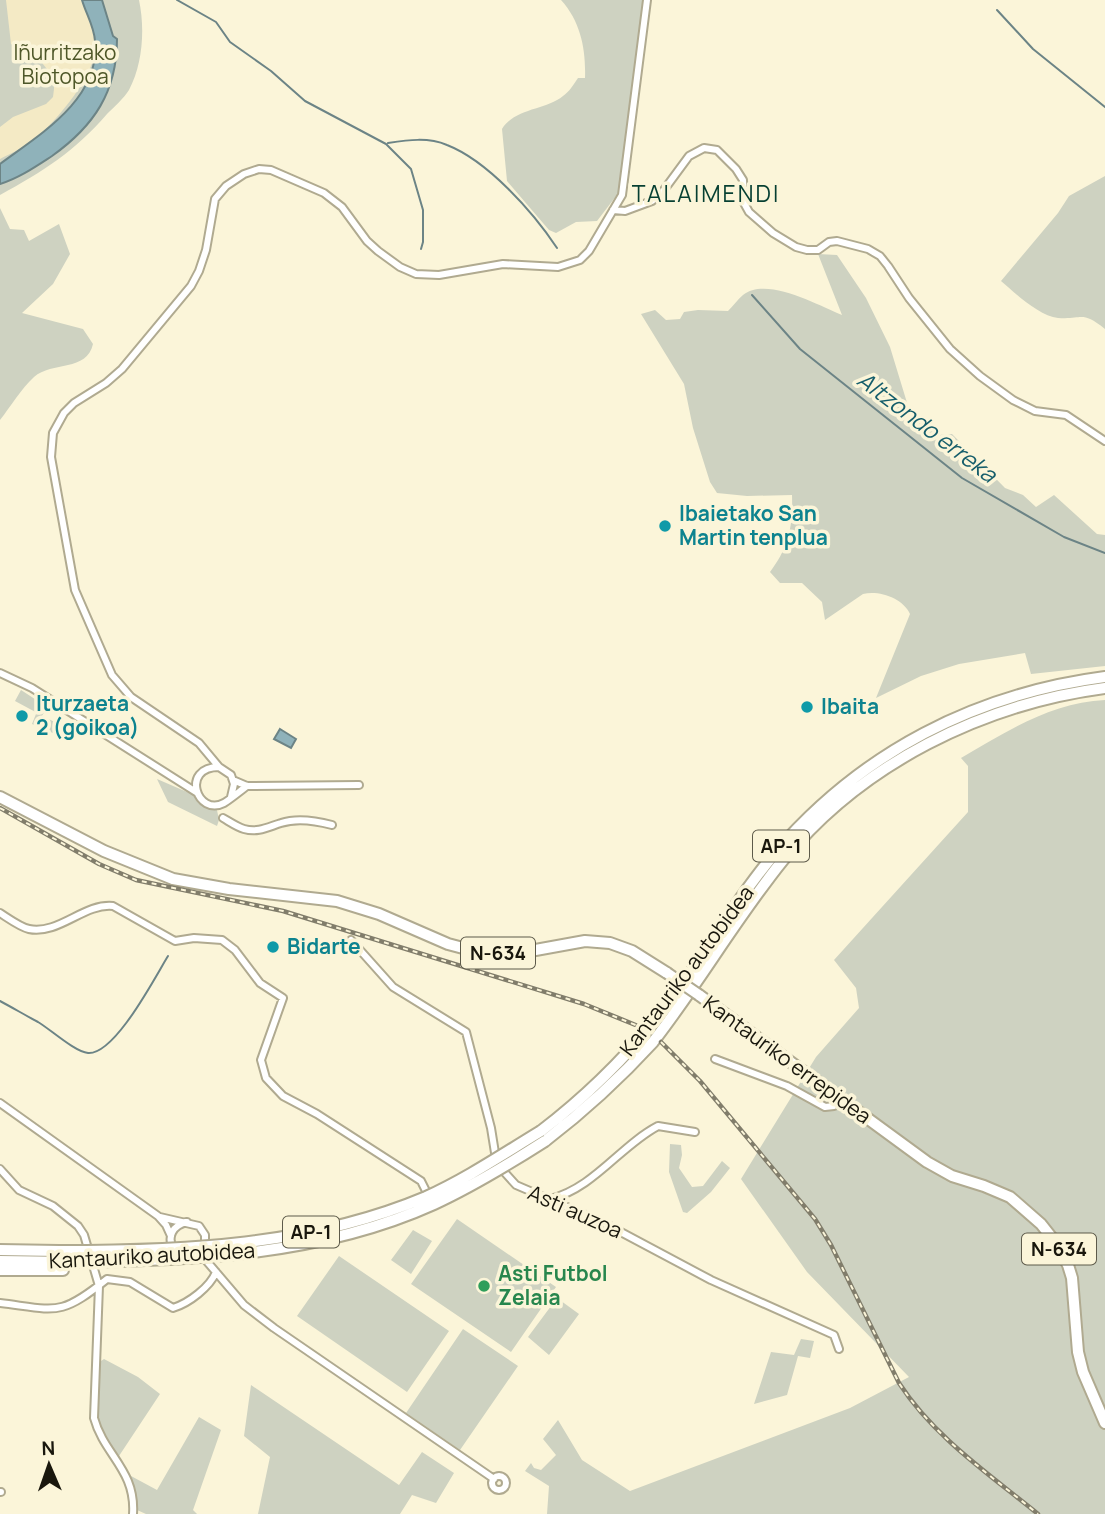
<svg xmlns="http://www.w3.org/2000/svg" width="1105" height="1514" font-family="Manrope,sans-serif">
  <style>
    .green { fill: #ced2c1 }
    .sand { fill: #f4eac5 }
    .water { fill: #8fb2ba; stroke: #6c8486; stroke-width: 2 }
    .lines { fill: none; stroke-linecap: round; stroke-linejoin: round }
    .stream { stroke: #6c8486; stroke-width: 2 }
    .street-casing { stroke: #b0aa90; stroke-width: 10 }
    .highway-casing { stroke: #b0aa90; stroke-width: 14 }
    .street { stroke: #fff; stroke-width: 6 }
    .highway { stroke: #fff; stroke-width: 10 }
    .rail-casing { stroke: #817d6b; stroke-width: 4.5 }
    .rail { stroke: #fbf5d9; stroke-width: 2; stroke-dasharray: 5; stroke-linecap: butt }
    .highway-bridge-casing { stroke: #b0aa90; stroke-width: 14; stroke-linecap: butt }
    .highway-bridge { stroke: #fff; stroke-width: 10 }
    .culture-dot { fill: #0f9aa8; stroke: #fbf5d9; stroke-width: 2.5 }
    .leisure-dot { fill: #2e9e5b; stroke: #fbf5d9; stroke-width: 2.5 }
    .labels { text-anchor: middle; stroke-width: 7; stroke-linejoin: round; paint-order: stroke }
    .shield { fill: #fbf5d9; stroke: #5d5a4a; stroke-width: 2 }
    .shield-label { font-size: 19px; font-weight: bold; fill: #19170d }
    .park-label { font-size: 21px; fill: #4e5728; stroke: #fbf5d9 }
    .culture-label { font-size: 21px; font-weight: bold; fill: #0d838f; stroke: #fbf5d9; text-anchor: start }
    .street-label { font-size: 21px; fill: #19170d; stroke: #fbf5d9 }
    .leisure-label { font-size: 21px; font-weight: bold; fill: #27864d; stroke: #fbf5d9; text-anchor: start }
    .neighbourhood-label { font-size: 23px; letter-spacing: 2px; fill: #063f32; stroke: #fbf5d9 }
    .water-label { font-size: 23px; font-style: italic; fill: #165e6b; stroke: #fbf5d9 }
  </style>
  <rect width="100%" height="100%" fill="#fbf5d9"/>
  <path class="green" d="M0,0h139c6,28 4,64 -10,90 -5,8 -15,17 -22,24 -33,38 -63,57 -107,81z
    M561,0h82l-23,191 -23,30 -21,1 -20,11 -7,-3 -42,-49 -5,-52c13,-21 44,-19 61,-33 6,-4 11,-12 15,-18h7c1,-28 -4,-56 -24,-78z
    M1105,176v153c-24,-19 -22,-9 -47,-11 -19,-2 -43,-25 -57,-37l57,-68 11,-17z
    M0,208l10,21 14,1 5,11 30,-17 11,30 -17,30 -31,29 61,16 10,15c-6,28 -41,17 -59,33 -13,12 -23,29 -34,43z
    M818,254l19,1 29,43 24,49 18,59 30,29 14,-1 53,54 18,7 13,12 18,-12 43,39 8,1v131l-74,8 -6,-21 -66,11 -38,12 -45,22 34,-84c-7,-16 -31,-24 -47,-20l-38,26 -3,-18 -20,-19h-22l-10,-11c19,-25 23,-46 22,-77l-45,1 -30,-3 -7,-11 -17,-54 -9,-44 -43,-70 14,-4 11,10 14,-1 4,-7 14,-2 30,1c5,-5 10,-12 15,-16 23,-19 75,10 99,20z
    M21,690l26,17 -5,9 15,7 -4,10 -21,-9 4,-10 5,1 -26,-14z
    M1105,700v814h-558l2,-28 -24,-15 6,-8 3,5 7,2 15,-15 -13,-16 15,-19 24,40 48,31 220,-83 59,-31 -102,-105 -66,-93 75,-122 43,-49 -3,-20 -22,-28 134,-148v-46l-7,-8c45,-26 91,-56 144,-58z
    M157,779l37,16 9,11 14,4 2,10 -2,6 -49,-24z
    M670,1144l11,1 1,10 -3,13 13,19 11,-1 19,-25 8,7 -19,24 -24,21 -4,-1 -14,-40z
    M457,1219l99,68 -45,65 -100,-68z
    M413,1230l19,11 -21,33 -20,-14z
    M339,1256l110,75 -42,61 -110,-76z
    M557,1298l22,16 -30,41 -21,-18z
    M463,1329l55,37 -58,84 -54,-37z
    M801,1339l13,2 -4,17 -12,-2 -11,39 -33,9 17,-52 23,3z
    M104,1359l34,18 22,17 -41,62 -16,-23 -5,-17v-53z
    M251,1385l148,100 23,-33 32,21 -18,30 -24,-8 -12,19h-142l12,-57 -26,-21z
    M199,1417l22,13 -28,80 4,4h-51l-9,-4 -6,-34 26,14z"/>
  <path class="sand" d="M6,0h76c5,14 12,26 14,41 2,33 -39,79 -63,100 -9,7 -22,12 -33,18v-32l13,-10 33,-13 7,-7 1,-8v-11l-19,-24 -24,-10z"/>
  <path class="water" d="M82,0h20l11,36 4,3c0,53 -23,87 -65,117 -17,11 -33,22 -52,28v-20c39,-29 101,-65 95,-123 -1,-15 -9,-27 -13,-41z
    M280,729l16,10 -5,9 -17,-9z"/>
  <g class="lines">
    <path class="stream" d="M177,0l39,22 14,20 41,29 34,30 81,43 25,25 12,41v32l-2,7
      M997,10l36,39 72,58
      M388,143c20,-3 40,-6 59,2 41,16 86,67 110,103
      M752,295l48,54 162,129 102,59 41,16
      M0,1001c13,7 25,14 38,21 12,7 37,30 50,31 27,2 67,-76 80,-97"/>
    <g class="street-casing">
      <path id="street" d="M613,210l12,1 27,-10 9,-7 28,-38 15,-8 13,2 19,19 7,11 1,23 5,9 24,21 23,14 11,3h11l11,-8 8,-1 31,8 12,7 8,10 21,32 41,51 30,27 33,24 22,11 31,4 39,26
        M0,673l32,15 164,104
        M219,767c-39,0 -22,50 5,36 8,-5 16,-12 23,-17
        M233,780l14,6 112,-1
        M231,797l3,-13 -3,-9 -12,-8 -20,-24 -68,-46 -19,-22 -37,-85 -24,-133 2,-24 11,-20 10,-10 32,-20 16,-14 69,-83 8,-15 7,-21 9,-51 11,-13 18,-12 15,-5 12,1 53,23 18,14 25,34 11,10 22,16 16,7 23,1 64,-11 55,3 22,-7 9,-9 33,-56 25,-195
        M223,818c7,4 14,9 21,11 14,4 24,-2 37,-6 15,-5 36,-2 51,2
        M0,913c8,5 20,14 29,16 30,6 55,-26 84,-23l62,35 19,-3 28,2 13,10 25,33 23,15 -22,62 5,18 17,18 34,18 104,67 8,16
        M351,940l42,47 73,45 25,96 5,31
        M715,1059l72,27 38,21 9,-1 4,-7
        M0,1103l158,113 8,9 5,11
        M490,1168l7,-4 19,21 86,37 109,58 123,55 5,14
        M0,1169l19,21 34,16 25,20 6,9 15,51 -5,132c10,37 42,52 39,96
        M550,1199c44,-11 70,-53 108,-73l37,6
        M160,1217l39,9 6,9v11
        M174,1250c-8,-13 -1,-25 13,-28
        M204,1258l40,47 30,23 220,151
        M0,1303c57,7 60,14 107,-24l23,3 43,26c16,-5 37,-21 43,-36
        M492 1483a7 7 0 1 1 14 0a7 7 0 1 1-14 0Z
        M0,1492h1"/>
    </g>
    <g class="highway-casing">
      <path id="highway" d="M0,797l104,54 69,28 56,10 108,12 42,13 69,30 30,8 52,-1 55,-10 25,2 22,8 35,22
        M699,995l228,167 25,14 32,10 26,11 31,27 15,19 12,22 4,13 6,74 5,20 22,51
        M541,1131c50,-38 93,-82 131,-131 35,-49 65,-102 104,-148 86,-100 199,-158 329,-175
        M545,1141c39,-30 75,-63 108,-99 46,-59 83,-124 130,-182 79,-97 200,-156 322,-172
        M0,1250l59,1
        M0,1261l64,1
        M0,1270h63"/>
    </g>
    <use href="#street" class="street"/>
    <use href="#highway" class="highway"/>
    <g class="rail-casing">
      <path id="rail" d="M0,808l99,56 37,16 147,31 301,93 54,22
        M661,1042l39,39 115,138 16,26 68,138c35,54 90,91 139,131"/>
    </g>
    <use href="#rail" class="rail"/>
    <g class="highway-bridge-casing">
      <path id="highway-bridge" d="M667,973l32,22
        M59,1251c124,0 251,-5 367,-54 40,-18 77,-43 115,-66
        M64,1262c124,-1 255,-6 370,-58 39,-18 75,-40 111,-63"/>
    </g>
    <use href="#highway-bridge" class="highway-bridge"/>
  </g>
  <g class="culture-dot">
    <circle cx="665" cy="526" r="7"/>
    <circle cx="807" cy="707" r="7"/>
    <circle cx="22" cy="716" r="7"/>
    <circle cx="273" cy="947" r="7"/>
  </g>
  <circle class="leisure-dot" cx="484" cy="1286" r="7"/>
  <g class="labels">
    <g class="shield">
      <rect x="753" y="830.5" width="56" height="31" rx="5"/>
      <rect x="461" y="937.5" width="74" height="31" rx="5"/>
      <rect x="283" y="1216.5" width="56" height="31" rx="5"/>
      <rect x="1022" y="1233.5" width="74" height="31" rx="5"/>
    </g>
    <g class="shield-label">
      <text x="781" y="853">AP-1</text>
      <text x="498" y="960">N-634</text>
      <text x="311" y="1239">AP-1</text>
      <text x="1059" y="1256">N-634</text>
    </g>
    <g class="park-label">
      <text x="65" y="60">Iñurritzako<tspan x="65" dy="24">Biotopoa</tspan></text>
    </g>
    <g class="culture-label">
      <text x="679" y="521">Ibaietako San<tspan x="679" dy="24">Martin tenplua</tspan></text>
      <text x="36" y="711">Iturzaeta<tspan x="36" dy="24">2 (goikoa)</tspan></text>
      <text x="821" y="714">Ibaita</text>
      <text x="287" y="954">Bidarte</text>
    </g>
    <g class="street-label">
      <text transform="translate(687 971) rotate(-53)" y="7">Kantauriko autobidea</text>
      <text transform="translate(787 1060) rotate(36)" y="7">Kantauriko errepidea</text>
      <text transform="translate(575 1212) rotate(24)" y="7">Asti auzoa</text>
      <text transform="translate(152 1256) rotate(-3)" y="7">Kantauriko autobidea</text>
    </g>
    <g class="leisure-label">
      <text x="498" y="1281">Asti Futbol<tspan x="498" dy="24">Zelaia</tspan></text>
    </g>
    <g class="neighbourhood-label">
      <text x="706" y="202">TALAIMENDI</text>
    </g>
    <g class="water-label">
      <text transform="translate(927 427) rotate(37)" y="8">Altzondo erreka</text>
    </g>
  </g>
  <g transform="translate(49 1465) rotate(358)" stroke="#fbf5d9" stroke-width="5" paint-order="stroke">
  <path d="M0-5L12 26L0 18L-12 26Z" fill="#19170d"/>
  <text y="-10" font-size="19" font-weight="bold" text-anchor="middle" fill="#19170d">N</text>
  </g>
</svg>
